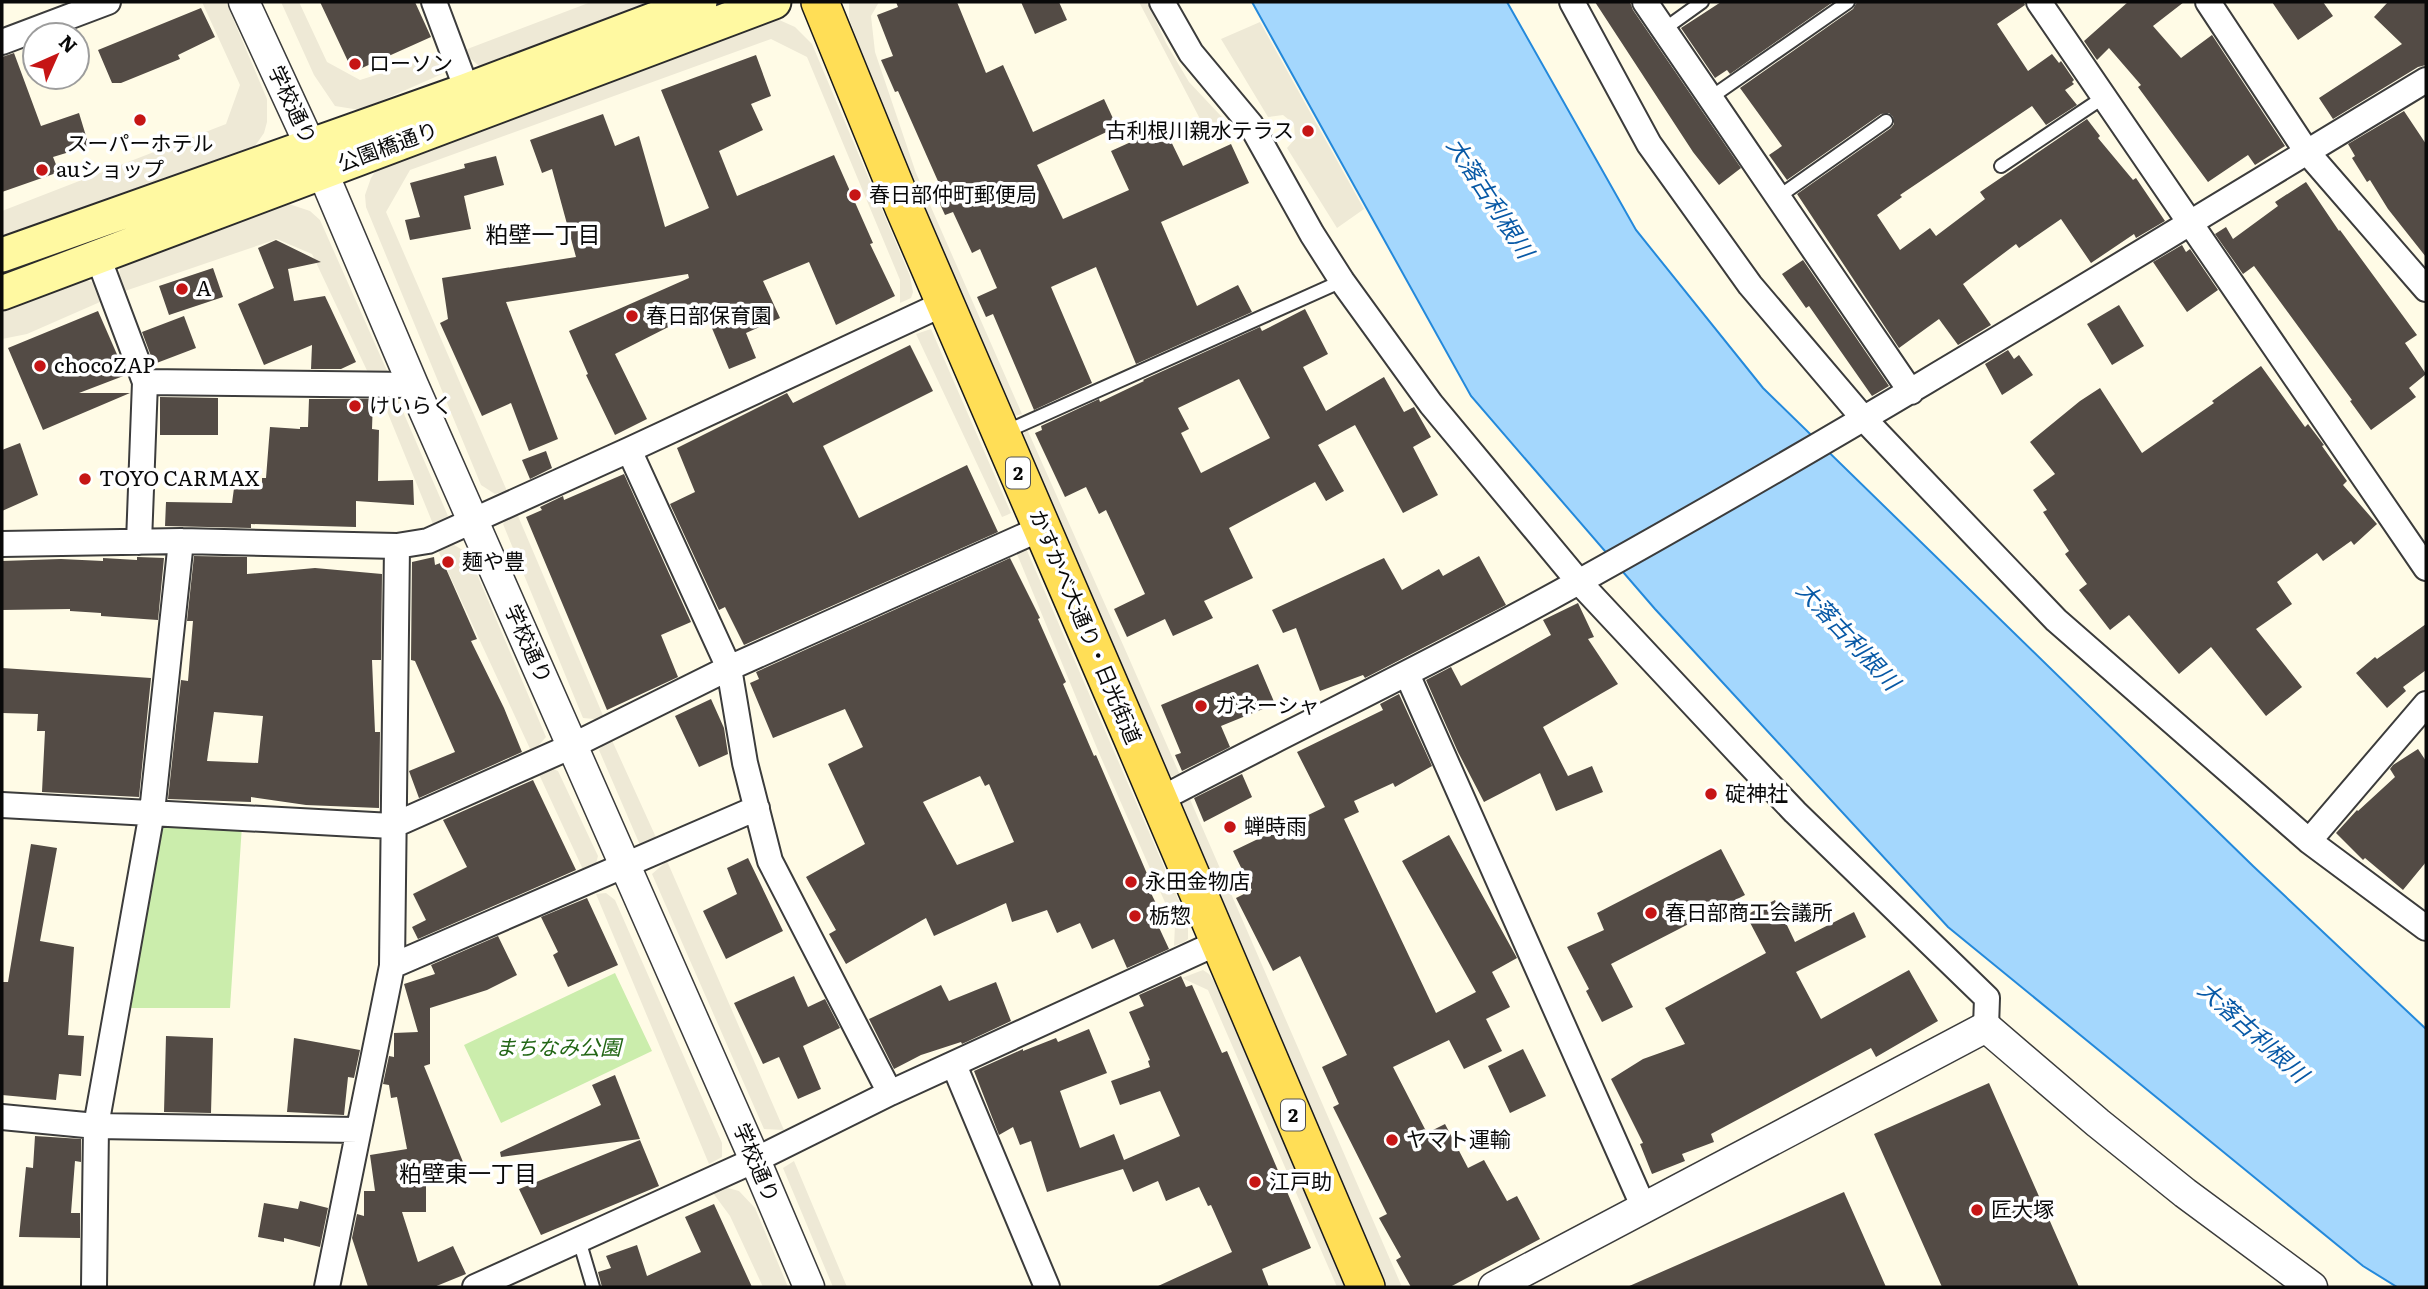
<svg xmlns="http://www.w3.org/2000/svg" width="2428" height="1289" font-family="Literata,'Noto Sans JP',serif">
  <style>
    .green { fill: #cbedac }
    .plaza { fill: #eee9d6 }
    .water { fill: #a4d7fd; stroke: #2489db; stroke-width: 2 }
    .building { fill: #534b45; fill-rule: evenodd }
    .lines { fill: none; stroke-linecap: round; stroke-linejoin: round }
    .service-casing { stroke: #3c3c3c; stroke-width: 16 }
    .minor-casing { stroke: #3c3c3c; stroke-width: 28 }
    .tertiary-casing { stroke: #3c3c3c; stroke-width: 33 }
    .secondary-casing { stroke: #2b2b2b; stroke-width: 37 }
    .primary-casing { stroke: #1a1a1a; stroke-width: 40 }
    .service { stroke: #fff; stroke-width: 12 }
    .minor { stroke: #fff; stroke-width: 24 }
    .tertiary { stroke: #fff; stroke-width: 30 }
    .secondary { stroke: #fff9a1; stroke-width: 33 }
    .primary { stroke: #ffde56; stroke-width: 37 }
    .poi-dot { fill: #c61515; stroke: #fff; stroke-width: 2.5 }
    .labels { text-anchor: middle; stroke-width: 7; stroke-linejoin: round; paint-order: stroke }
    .shield { fill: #fff; stroke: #535353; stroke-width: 2 }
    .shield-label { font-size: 19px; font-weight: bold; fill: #090909 }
    .poi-label { font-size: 21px; fill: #090909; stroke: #fff; text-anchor: start }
    .street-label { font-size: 21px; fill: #090909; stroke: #fff }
    .park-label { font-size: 21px; font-style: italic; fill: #226615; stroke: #fff }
    .water-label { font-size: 23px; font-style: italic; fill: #0859a6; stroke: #fff }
    .neighbourhood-label { font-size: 23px; fill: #090909; stroke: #fff }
  </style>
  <rect width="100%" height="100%" fill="#fffbe6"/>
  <path class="green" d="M156,818l86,7 -12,183h-104z
    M615,973l37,78 -151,72 -37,-78z"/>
  <path class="plaza" d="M202,2h24l41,97v23l-3,11 -9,13 -13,8 -240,90v-33l224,-87 14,-39z
    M281,2h18l28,60 33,18 79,-25 3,19 -82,36 -25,-4 -21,-31z
    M591,2h74l-179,70 -23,-20 7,-4z
    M849,2h30l-8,14 4,36 41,121 106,241 -10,3 -120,-282 -43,-117z
    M1139,2h8l19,41 23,39 47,50 -25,8z
    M762,17l15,2 18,8 17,17 98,232 3,16 -2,6 -11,5v-23l-93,-223 -36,-18 -361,131 -24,42 121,279 -12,3 -14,-9 -115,-278 -1,-12 6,-17 11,-17z
    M1260,22l104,187 -27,19 -50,-80 8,-9 -1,-15 -11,-9 -15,2 -47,-78z
    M279,204h10l21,7 10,9 72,162 -21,-3 -59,-125 -35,-15 -152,52 -6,-14 1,-11z
    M75,277l17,5 8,20 -73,32 -25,5v-33z
    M931,329l80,184 -4,2 -5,2 -86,-183z
    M395,393l53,123 -15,8 -53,-130z
    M1027,429l101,227 52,119 -15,2 -146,-337z
    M515,509l90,211 -22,-2 -80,-194z
    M447,541l21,12 78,184 -14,16 -96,-207z
    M1025,546l163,376v17l-4,3 -10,4 1,-21 -76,-172 -84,-204z
    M610,736l49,108 -19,1 -41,-95z
    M544,765l14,6 40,85 -4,15 -8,5 -49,-106z
    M1189,797l213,490h-15l-210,-482z
    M667,861l117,269 -20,-1 -112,-255z
    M606,893l9,7 107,243v14l-13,7 -113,-270z
    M1203,970l6,4 5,7 132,306h-9l-129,-297 -26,-12z
    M794,1161l53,126h-14l-50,-119z
    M724,1187l15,4 16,17 33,79h-25l-33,-71 -17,-23z"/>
  <path class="water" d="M1252,2h255l129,228 127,158 490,478 173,163v258h-29l-34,-21 -415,-339 -293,-318 -184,-213z"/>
  <path class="building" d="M320,2h95l16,35 -78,35z
    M896,2h61l29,71 17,-8 30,67 71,-33 13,28 -80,38 26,54 66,-29 -18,-39 53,-24 19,39 48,-22 18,39 -88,39 36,84 41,-21 14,27 -116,52 -40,-97 -45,20 41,96 -58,27 -41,-96 -7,3 -9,-20 20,-9 -17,-39 -8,4 -19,-41 -8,3 -11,-24 7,-3 -43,-97 -3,1 -14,-32 12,-4 -16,-41 21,-8z
    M1021,2h38l8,18 -32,14z
    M1595,2h35l3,8 108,158 -22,17 -26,-33z
    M1721,2h112l-103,72 -3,-4 -12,8 -34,-50z
    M1857,2h167l1,3 -28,19 31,47 24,-17 7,9 2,-2 13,19 -2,2 2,2 -9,6 12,15 -31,20 -14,-19 -132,89 2,2 -25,18 23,35 30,-22 6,8 49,-37 -5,-7 107,-73 13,17 -2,2 35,42 3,-2 29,43 -29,17 -2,-4 -43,29 -30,-44 -42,29 -3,-4 -53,40 28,41 -33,20 -19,-26 -40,29 -102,-154 94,-66 3,-4 -1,-7 -4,-4 -8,1 -94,66 -18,-25 13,-9 -42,-58 113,-79z
    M2128,2h56l-31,24 28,32 31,-23 73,111 -30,19 -7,-10 -40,27 -70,-95 3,-2 -32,-37 -12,12 -13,-19z
    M2272,2h51l10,14 -35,24z
    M2388,2h38v63l-8,2 -85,52 -14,-21 83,-54 -28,-27z
    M201,8l14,29 -37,18 2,4 -59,24h-9l-14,-33z
    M14,53l27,73 38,-13 10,33 -36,11 6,15 -57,20v-135z
    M756,55l15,41 -20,8 12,26 -44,21 18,45 97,-41 39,88 -3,1 25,52 -59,29 -27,-63 -46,19 17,37 -34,15 10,25 -27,11 -25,-60 -89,45 32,65 -32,16 -29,-60 2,-1 -19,-43 120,-53 -1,-4 -182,28 52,137 -29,12 -18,-48 -29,13 -42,-93 8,-4 -6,-41 134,-21 -24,-88 -10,4 -12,-33 73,-26 12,32 24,-10 26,91 44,-19 -48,-118z
    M2404,111l22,33v113l-38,-48 -18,-29 -3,2 -15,-24 3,-2 -7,-12z
    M496,156l8,29 -40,11 7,33 -61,11 -5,-20 15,-3 -10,-34 55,-15 -1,-4z
    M2306,182l33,49 1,-1 77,105 -12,8 21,31 -17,14 7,9 -45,33 -21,-29 2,-1 -98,-134 -11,8 -28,-40 11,-7 7,12 45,-33 -3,-4z
    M276,240l45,22 -33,7 6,32 31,-5 31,66 -15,7h-30l1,-24 -48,20 -26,-61 36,-16 -16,-40z
    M2182,245l4,7 4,-3 28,41 -31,22 -34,-50z
    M1803,260l86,126 -17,10 -63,-90 -3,2 -24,-34z
    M213,268l10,29 -54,18 -10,-29z
    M2119,305l25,41 -32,19 -25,-41z
    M1305,309l23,45 -25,13 23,44 58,-34 20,35 10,-5 17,30 -18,10 25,48 -35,18 -48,-88 -37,20 26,46 -18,10 -11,-19 -86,46 24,50 -49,23 9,17 -40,18 -8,-17 -38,18 -13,-28 31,-15 -39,-84 -7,4 -13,-27 -21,10 -30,-64 7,-3 -1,-4 58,-27 1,3 44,-21 -1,-1 117,-53 2,4zM1239,379l31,59 -69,35 -20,-40 8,-4 -11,-21z
    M98,311l28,64 -47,18h51l-87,37 -35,-82z
    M184,316l12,32 -42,16 -12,-32z
    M910,345l23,46 -110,55 36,72 108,-53 31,67 -254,113 -19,-38 -6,3 -49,-106 25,-12 -18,-44 110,-55 6,10z
    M2008,350l6,9 5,-4 14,20 -31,20 -17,-31z
    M2261,366l44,61 3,-3 16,21 -2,1 25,35 -4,4 34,39 -23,21 -3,-4 -28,20 -6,-8 -40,29 15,22 -36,25 46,58 -36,29 -55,-69 -32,27 -50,-59 -19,15 -31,-40 8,-6 -22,-30 4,-3 -26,-39 4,-2 -14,-20 22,-16 -25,-32 50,-41 20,-13 42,65 72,-50 -2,-2z
    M160,397l58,1v37h-58z
    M309,399h64l-1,30 7,1 -1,51 35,-1 1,25 -58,-4v26l-105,-3v4l-86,-2 1,-24 66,1 3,-22 27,3v-6h4l4,-51 30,2v-2h8z
    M20,443l18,52 -36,16v-61z
    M546,451l6,17 -22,11 -8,-19z
    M624,474l67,148 -30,13 17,42 -71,33 -81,-193 16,-7 -2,-3 23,-11 1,4z
    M194,556l53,1v17l68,-6 67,6 -1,86h-9l3,72h5l-1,76 -73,-3 -55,-8v5l-83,-3 13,-119 7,1 5,-60h-6zM214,712l49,4 -5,47 -51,-2z
    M1479,556l27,49 -141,73 -2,-3 -43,16 -24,-63 -13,5 -11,-23 112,-52 18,32 37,-21 4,7z
    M137,557l27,1 -6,62 -57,-4v-3l-31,-2v-2l-68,1v-49l59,-2 42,2v-3l34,2z
    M434,557l1,8 8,-3 34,77 -6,2 33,67 18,44 -103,46 -10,-27 46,-19 -40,-91 -4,-1 1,-98z
    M1010,558l30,60 -2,1 28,63 -3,2 31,72 2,-1 58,135 -4,1 13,27 -7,3 13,28 -42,19 -13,-29 -22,10 -12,-26 -23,10 -10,-23 -35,12 -6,-19 -72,33 -8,-18 -80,46 -17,-30 7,-4 -30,-53 59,-33 -37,-80 35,-17 -18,-38 -72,29 -23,-55 9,-4 -3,-7zM980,776l5,10 4,-2 25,58 -57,23 -34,-63z
    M1578,603l16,34 -6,2 30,45 -75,43 25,49 24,-10 11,26 -47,19 -16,-38 -56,29 -26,-50 -32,-72 25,-13 10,19 90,-51 -8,-15z
    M2426,624v46l-23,17 3,4 -19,17 -31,-35 19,-16 2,2z
    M1258,664l17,40 -54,22 9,21 -48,24 -7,-16 6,-2 -20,-48z
    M2,668l149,10 -12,119 -97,-5 3,-61h-8l1,-17 -36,-1z
    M1399,694l33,72 -37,21 -2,-4 -39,18 5,11 -15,7 92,194 40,-21 -74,-131 47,-26 68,123 -25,14 18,35 -24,12 16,32 -38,18 -15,-29 -56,27 34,66 18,-9 23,44 16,-8 23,41 10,-5 23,43 -90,48h-39l-15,-27 5,-3 -22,-39 8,-4 -54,-107 6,-3 -17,-37 25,-12 -47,-99 -27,15 -37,-73 16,-8 -19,-39 92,-44 -28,-55 86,-42 -3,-6z
    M711,699l13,29 4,26 -29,13 -24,-51z
    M2418,749l8,12v101l-23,28 -38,-32 -2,2 -27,-27 21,-23 1,1 37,-34 -5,-8 3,-4z
    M1242,774l10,23 -48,25 -10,-24z
    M533,780l43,90 -158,69 -6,-12 14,-7 -13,-26 54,-27 -24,-47z
    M31,844l26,4 -17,93 34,6 -6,88 16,1 -3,40 -22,-2 -3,26 -54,-5v-113h6z
    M1721,849l24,46 -134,69 22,43 -31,15 -16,-31 3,-2 -22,-42 37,-17 -7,-17z
    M748,858l35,73 -57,28 -23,-48 34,-17 -10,-26z
    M587,898l31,67 -50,22 -15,-32 5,-3 -17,-35z
    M1775,900l20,42 59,-30 12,25 -70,35 25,47 88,-49 29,51 -62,36 -5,-9 -160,86 3,8 -32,12 3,7 -33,13 -12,-30 3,-1 -32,-64 32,-20 42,-15 -20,-36 101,-55 -20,-38z
    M498,936l19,39 -30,15 -57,18v56l-6,2 39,96 -37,5v45h-24l16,50 35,-16 13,28 -32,13h-66l-16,-49 5,-24 7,2v-25h11l-5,-36 37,-6 -10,-52 -6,1 -2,-13 -6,-1 6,-28 5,1v-24l24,-1 -14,-48 31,-10 -4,-9z
    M794,976l14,31 17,-8 15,29 -37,18 18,43 -23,10 -19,-42 -16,7 -29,-61z
    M1181,976l5,11 6,-2 30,68 5,-2 84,197 -49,21 7,18h-113l76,-35 -21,-47 -3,1 -9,-19 -33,14 -8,-20 -25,11 -10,-23 -76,23 -16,-51 -11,4 -7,-18 -14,8 -25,-64 49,-22v2l33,-13 2,4 31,-13 18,44 -47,18 20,57 34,-14 10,26 56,-24 -20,-45 -40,14 -9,-24 39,-14 -2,-6 2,-1 -21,-48 15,-6 -5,-11z
    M996,982l15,39 -49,23 -1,-2 -40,13 -27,14 -25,-50 72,-34 8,16z
    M166,1036l47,2 -2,75 -47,-1z
    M294,1038l66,12 -6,28 -6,-1 -4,38 -57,-3z
    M1523,1049l23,47 -36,17 -22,-47z
    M615,1075l25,64 -139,18 -1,-5 101,-47 -9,-20z
    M1989,1083l90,204h-137l-68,-153z
    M35,1136l46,3v23l-6,-1 -4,52h9v25l-61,-1 7,-70 7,1z
    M640,1140l19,46 -118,49 -22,-46z
    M1844,1192l42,95h-259z
    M300,1201l28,7 -8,39 -36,-9v4l-26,-5 6,-34 34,6z
    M714,1204l38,83h-150l-4,-15 13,-4 -5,-12 31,-11 10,31 54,-24 -16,-35z"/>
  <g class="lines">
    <g class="service-casing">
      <path id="service" d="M1663,30l39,-28
        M1710,98l138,-96
        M2001,166l103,-69
        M1778,197l108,-76
        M1005,432l337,-151
        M579,1240l14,47"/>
    </g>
    <g class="minor-casing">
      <path id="minor" d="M434,2l33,88
        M1162,2l29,51 60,72 61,109 30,47 89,123 148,178 159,170 57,60 192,186 -1,29
        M1572,2l77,142 101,141 114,134 192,201 253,221 117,87
        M1645,2l266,390
        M2039,2l387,566
        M2208,2l99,150 119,137
        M2,42l106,-40
        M98,257l47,125 -6,160
        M145,382l268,3
        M629,450l100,218 16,95 25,98 120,232
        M2,544l179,-3 216,5 31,-5 201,-91 316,-147
        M1407,674l237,534
        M1159,800c140,-74 284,-142 423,-220 286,-159 564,-331 844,-500
        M2,805l390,21 180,-80 157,-78 313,-140
        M2309,841l117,-137
        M392,966l365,-158
        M954,1065l93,222
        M2,1117l94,9 262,4
        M94,1287l2,-161 56,-314 29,-271
        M327,1287l65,-321 5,-420
        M475,1287l280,-127 135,-67 329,-151"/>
    </g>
    <g class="tertiary-casing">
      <path id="tertiary" d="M244,2l78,169 91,214 342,775 54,127
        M1494,1287l492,-260 112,96 87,70 127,94"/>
    </g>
    <g class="secondary-casing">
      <path id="secondary" d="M2,255l465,-165 233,-88
        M2,293l772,-291"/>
    </g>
    <g class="primary-casing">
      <path id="primary" d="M820,2l84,206 228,529 234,550"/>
    </g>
    <use href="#service" class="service"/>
    <use href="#minor" class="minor"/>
    <use href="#tertiary" class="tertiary"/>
    <use href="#secondary" class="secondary"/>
    <use href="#primary" class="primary"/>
  </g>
  <g class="poi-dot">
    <circle cx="355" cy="64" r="7"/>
    <circle cx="140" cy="120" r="7"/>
    <circle cx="1308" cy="131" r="7"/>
    <circle cx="42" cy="170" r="7"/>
    <circle cx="855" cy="195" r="7"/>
    <circle cx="182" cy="289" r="7"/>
    <circle cx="632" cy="316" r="7"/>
    <circle cx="40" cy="366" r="7"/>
    <circle cx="355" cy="406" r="7"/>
    <circle cx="85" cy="479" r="7"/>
    <circle cx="448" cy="562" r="7"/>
    <circle cx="1201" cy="706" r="7"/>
    <circle cx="1711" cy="794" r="7"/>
    <circle cx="1230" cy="827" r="7"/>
    <circle cx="1131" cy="882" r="7"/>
    <circle cx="1651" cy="913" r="7"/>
    <circle cx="1135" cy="916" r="7"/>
    <circle cx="1392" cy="1140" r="7"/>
    <circle cx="1255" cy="1182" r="7"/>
    <circle cx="1977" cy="1210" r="7"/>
  </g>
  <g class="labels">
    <g class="shield">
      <rect x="1006" y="457.5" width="24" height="31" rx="5"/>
      <rect x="1281" y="1099.5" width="24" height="31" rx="5"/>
    </g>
    <g class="shield-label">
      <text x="1018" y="480">2</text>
      <text x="1293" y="1122">2</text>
    </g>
    <g class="poi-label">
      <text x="369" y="71">ローソン</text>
      <text x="1294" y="138" text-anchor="end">古利根川親水テラス</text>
      <text x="140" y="151" text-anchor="middle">スーパーホテル</text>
      <text x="56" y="177">auショップ</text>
      <text x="869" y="202">春日部仲町郵便局</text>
      <text x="196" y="296">A</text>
      <text x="646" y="323">春日部保育園</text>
      <text x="54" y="373">chocoZAP</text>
      <text x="369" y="413">けいらく</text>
      <text x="99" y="486">TOYO CARMAX</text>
      <text x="462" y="569">麺や豊</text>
      <text x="1215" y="713">ガネーシャ</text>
      <text x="1725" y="801">碇神社</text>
      <text x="1244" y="834">蝉時雨</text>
      <text x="1145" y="889">永田金物店</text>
      <text x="1665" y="920">春日部商工会議所</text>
      <text x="1149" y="923">栃惣</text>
      <text x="1406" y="1147">ヤマト運輸</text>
      <text x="1269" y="1189">江戸助</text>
      <text x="1991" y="1217">匠大塚</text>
    </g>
    <g class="street-label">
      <text transform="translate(292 105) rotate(65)" y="7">学校通り</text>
      <text transform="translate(388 147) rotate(-20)" y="7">公園橋通り</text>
      <text transform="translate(1085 627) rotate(67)" y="7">かすかべ大通り・日光街道</text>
      <text transform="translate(528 644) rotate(66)" y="7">学校通り</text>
      <text transform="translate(756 1163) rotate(67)" y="7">学校通り</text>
    </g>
    <g class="park-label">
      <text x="558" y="1055">まちなみ公園</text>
    </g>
    <g class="water-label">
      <text transform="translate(1490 198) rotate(57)" y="8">大落古利根川</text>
      <text transform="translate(1848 636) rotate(47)" y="8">大落古利根川</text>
      <text transform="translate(2253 1032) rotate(42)" y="8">大落古利根川</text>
    </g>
    <g class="neighbourhood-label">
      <text x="543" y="243">粕壁一丁目</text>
      <text x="468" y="1182">粕壁東一丁目</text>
    </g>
  </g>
  <rect width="2428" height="1289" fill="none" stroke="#090909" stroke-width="7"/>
  <g transform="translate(56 56) rotate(45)"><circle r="33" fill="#ffffff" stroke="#9d9d9d" stroke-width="2"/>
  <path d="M0-5L12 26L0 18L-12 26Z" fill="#c61515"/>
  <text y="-10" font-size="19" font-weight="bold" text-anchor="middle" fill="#090909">N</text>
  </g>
</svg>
